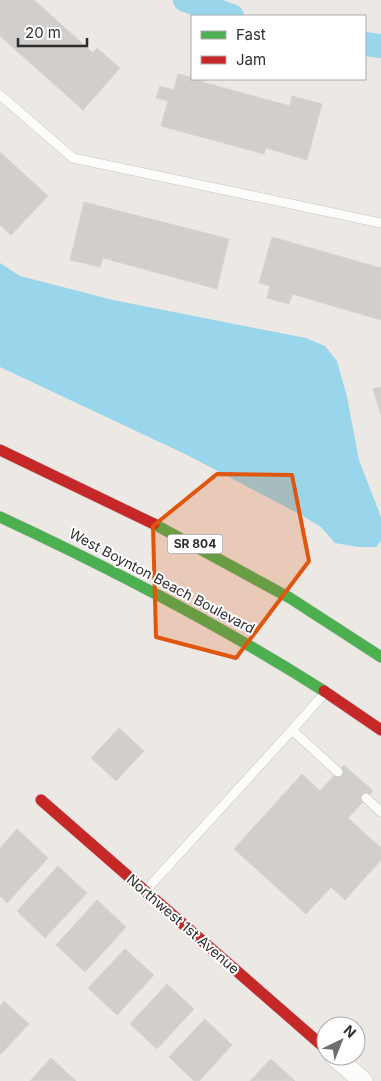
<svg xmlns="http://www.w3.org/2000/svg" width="381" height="1081" font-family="Inter,sans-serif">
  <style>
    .water { fill: #99d6ec }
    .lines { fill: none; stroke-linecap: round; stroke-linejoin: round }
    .canal { stroke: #99d6ec; stroke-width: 24 }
    .building { fill: #d1cecb; stroke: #d7d4d0 }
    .lane-casing { stroke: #c5c4c5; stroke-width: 10 }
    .street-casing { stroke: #c5c4c5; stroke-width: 20 }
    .fast-casing { stroke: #c5c4c5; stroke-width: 12 }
    .jam-casing { stroke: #c5c4c5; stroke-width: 12 }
    .lane { stroke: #fcfcfb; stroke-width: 9 }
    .street { stroke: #fcfcfb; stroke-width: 19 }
    .fast { stroke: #4caf50; stroke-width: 11 }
    .jam { stroke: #c62828; stroke-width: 11 }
    .marked { fill: #df570e; fill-opacity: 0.2; stroke: #df570e; stroke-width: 4; stroke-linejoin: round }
    .labels { text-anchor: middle; stroke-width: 4; stroke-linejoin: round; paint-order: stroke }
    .shield { fill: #fff; stroke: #6d6d6d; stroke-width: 1 }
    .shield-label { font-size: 12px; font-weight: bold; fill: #2e2e2e }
    .street-label { font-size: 14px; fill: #2e2e2e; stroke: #fff }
  </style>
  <rect width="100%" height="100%" fill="#ece8e4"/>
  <path class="water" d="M0,263l20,13 93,24 193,38 19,8 12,15 10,36 12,63 22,57v24l-5,6h-18l-23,-4 -14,-16 -18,-11 -116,-61 -187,-88z"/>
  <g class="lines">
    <path class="canal" d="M185,0l47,16
      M365,44l16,2"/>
  </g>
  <path class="building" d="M0,0h34l59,53 4,-5 23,20 -37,42 -83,-74z
    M178,74l24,6v2l88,24 2,-10 30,8 -15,56 -41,-12 -2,6 -103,-28 7,-25 -12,-3 4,-12 14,4z
    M0,152l48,44 -37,39 -11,-10z
    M84,202l145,37 -12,50 -114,-31 -3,9 -30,-7z
    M272,237l109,31v52l-89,-26 -3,10 -22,-6 3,-12 -11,-3z
    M381,387v28l-8,-26z
    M119,728l25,23 -28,30 -25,-23z
    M344,765l29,26 -25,27 33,30v12l-36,40 -14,-13 -25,27 -72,-65 68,-75 18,17z
    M17,829l31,29 -41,45 -7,-7v-48z
    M58,866l29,27 -42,45 -28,-27z
    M97,900l29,27 -41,45 -29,-27z
    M125,949l29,26 -37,40 -29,-27z
    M167,984l27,25 -37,40 -27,-25z
    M4,1001l25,23 -29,31v-49z
    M205,1019l27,26 -33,36h-5l-25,-24z
    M51,1058l25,23h-46z
    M271,1059l24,22h-45z"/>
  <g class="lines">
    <g class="lane-casing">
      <path id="lane" d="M0,95l73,63 308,65
        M292,730l31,-35
        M366,798l15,14
        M147,889l145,-159 46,42"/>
    </g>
    <g class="street-casing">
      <path id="street" d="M334,1056l29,25"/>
    </g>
    <g class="fast-casing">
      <path id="fast" d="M0,517c112,52 220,108 324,174
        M154,524l136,74 91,59"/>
    </g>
    <g class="jam-casing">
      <path id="jam" d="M0,450l154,74
        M324,691l57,39
        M41,800l285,249"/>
    </g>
    <use href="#lane" class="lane"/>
    <use href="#street" class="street"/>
    <use href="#fast" class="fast"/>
    <use href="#jam" class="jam"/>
  </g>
  <path class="marked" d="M217,474l75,1 17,86 -73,97 -80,-21 -3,-111z"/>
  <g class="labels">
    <rect class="shield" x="167.5" y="534.5" width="55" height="19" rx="4"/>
    <g class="shield-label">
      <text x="195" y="548">SR 804</text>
    </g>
    <g class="street-label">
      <text transform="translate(162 581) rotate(28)" y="5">West Boynton Beach Boulevard</text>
      <text transform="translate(183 924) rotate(41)" y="5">Northwest 1st Avenue</text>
    </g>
  </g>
  <rect x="191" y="15" width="175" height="65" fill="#ffffff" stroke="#ababab"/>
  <rect x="201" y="31" width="25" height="8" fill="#4caf50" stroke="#ababab"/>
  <text x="236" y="40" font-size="15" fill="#2e2e2e">Fast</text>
  <rect x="201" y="56" width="25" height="8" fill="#c62828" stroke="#ababab"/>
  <text x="236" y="65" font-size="15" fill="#2e2e2e">Jam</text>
  <g transform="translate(341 1041) rotate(43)"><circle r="24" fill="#ffffff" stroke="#ababab"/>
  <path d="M0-4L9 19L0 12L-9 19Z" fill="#706f6e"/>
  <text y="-8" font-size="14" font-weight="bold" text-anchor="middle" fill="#2e2e2e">N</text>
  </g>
  <path d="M18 38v8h69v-8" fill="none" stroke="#2e2e2e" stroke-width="2.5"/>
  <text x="25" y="38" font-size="15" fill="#2e2e2e" stroke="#ffffff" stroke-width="4" paint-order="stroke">20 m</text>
</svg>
